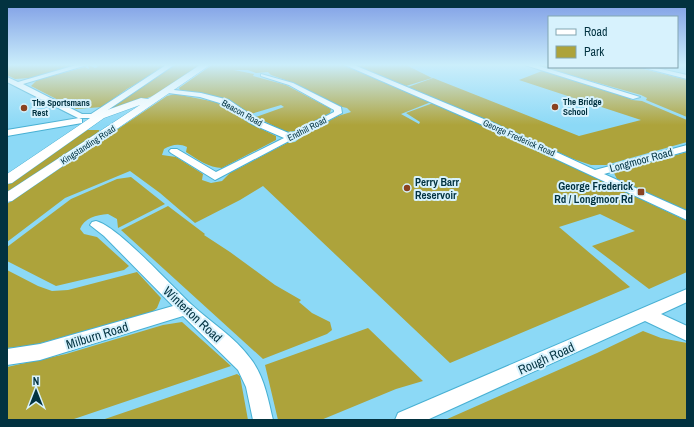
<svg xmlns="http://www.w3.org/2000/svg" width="694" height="427" font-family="'Archivo Narrow',sans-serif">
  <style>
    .green { fill: #ada33b }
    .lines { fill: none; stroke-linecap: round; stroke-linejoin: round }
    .minor-casing { stroke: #48b0d3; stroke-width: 2 }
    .major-casing { stroke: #48b0d3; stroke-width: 1 }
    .minor { fill: #fff; fill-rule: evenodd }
    .major { fill: #fff; fill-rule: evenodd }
    .poi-dot { fill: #8a4221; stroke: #d7f2fd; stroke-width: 1.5 }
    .labels { text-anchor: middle; stroke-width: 4; stroke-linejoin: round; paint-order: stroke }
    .far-poi-label { font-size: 9px; font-weight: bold; fill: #023240; stroke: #d7f2fd; text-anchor: start }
    .far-street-label { font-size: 9px; fill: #023240; stroke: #d7f2fd }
    .street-label { font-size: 11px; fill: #023240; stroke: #d7f2fd }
    .poi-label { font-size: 11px; font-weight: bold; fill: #023240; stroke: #d7f2fd; text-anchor: start }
    .near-street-label { font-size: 13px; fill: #023240; stroke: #d7f2fd }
  </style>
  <rect width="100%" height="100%" fill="#8cd9f6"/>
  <path class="green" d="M7,65h63l-2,3 -38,10 -15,1 -8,-4z
    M89,65l6,3 3,-1 -2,-2h73l-42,24 -25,18 -26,2 -45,-23 6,-6 48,-13 4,2 -1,-3z
    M174,65h30l-38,25 -16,7 -49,16z
    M212,65h131l88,37 -30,12 18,10 1,-2 -14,-9 27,-10 121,55 133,63v51l-38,17 -57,-43 43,-15 -35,-17 -41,13 71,60 -180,76 -187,-177 -23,14 -45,23 -35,-30 -30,-22 -65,27 -58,44v-38l160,-108 8,-2 41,8 33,21 27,13v4l-54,28c-13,0 -25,-9 -36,-16l1,-5c-8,-4 -16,-2 -23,2l-2,6 14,2 27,17 -1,6 9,3 11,-2 8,-8 57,-30 8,-1 5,-4 1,-2 37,-20 13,-4 -4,-4 -9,-2 -44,-23 -23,-8 -3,-3 -12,1 -8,-3h-14l20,4 -1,2 33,9 45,24 -1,4 -35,18 -9,1 -30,-15 28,-10 -3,-2 -30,9c-27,-17 -40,-20 -71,-24l-1,-2z
    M354,65h52l26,13 -26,8z
    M534,65h15v2h87l51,13v37l-41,-17 1,-2 -6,-3z
    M542,71l80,24 10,5 10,1 45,19v22l-81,23h-15l-18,-6 -59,-27 -106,-45 25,-9 146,58 62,-16 -122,-40z
    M87,130h12l1,3 -93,62v-13l73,-50z
    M687,152v60l-70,-33 -3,-6z
    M131,177l34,27 -47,24 -1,-9 -9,-5c-12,1 -24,4 -28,15l4,5 13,3 32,29 -5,4 -68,16 -49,-25v-14l64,-48 46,-20z
    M168,206l37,28 -1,1 26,17 45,33 26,15 -2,2 13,11 18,9 2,8 -5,4 -64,25 -142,-129z
    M7,270l31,16 14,5 16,-1 69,-18 24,26 -4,10 -5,4 -118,33 -27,3z
    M182,322l49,44 -160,54h-64v-53l59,-13 97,-29z
    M368,328l55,53 -27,8 -75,31h-43l-13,-55z
    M643,331l18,7 26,5v77h-242l152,-67z
    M237,374l3,2 8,44h-146z"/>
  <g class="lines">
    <g class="minor-casing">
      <path id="minor" d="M76,65h11l-64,19 59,30h9l75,-49h8l-72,49 2,2 -4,2h-22l-71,-36v-5l11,5z
        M345,65h9l137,57 104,48 92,-25v6l-83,23 83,37v9l-202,-94z
        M525,65h11l104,32 -7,2z
        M641,67h11l35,8v4z
        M261,74l32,9 48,24 1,6 -127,67 -44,-27 -2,-2 2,-2h6l39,23 68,-34 -32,-14 -29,-20 -23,-7 -32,-4h-3v-4l36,4 28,7 29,20 33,14 43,-22v-2l-45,-25 -28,-9z
        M79,118l3,1v4l-75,13v-6z
        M96,221c23,6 75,65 96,84 18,17 43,32 58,53 14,17 18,41 23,62h-20l-7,-33 -8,-17 -55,-54 -143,44 -33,5v-16l33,-5 133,-38 -69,-70 -14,-11 2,-3z
        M687,289v13l-26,12 26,12v15l-42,-20 -218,99h-32l3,-7z"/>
    </g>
    <g class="major-casing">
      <path id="major" d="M200,65h10l-198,136 -5,1v-10l133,-87 -36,13 -92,65 -5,1v-10l89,-60 45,-16 7,1z"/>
    </g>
    <use href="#minor" class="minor"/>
    <use href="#major" class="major"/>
  </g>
  <linearGradient id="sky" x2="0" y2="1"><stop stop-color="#7e9de5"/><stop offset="0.52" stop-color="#cbeefb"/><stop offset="1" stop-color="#cbeefb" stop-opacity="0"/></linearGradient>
  <rect width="694" height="125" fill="url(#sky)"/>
  <g class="poi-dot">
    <circle cx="555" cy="107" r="4"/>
    <circle cx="24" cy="108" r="4"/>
    <circle cx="407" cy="188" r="4"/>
    <rect x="637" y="188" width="8" height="8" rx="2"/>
  </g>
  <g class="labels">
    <g class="far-poi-label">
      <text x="563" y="105">The Bridge<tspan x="563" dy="10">School</tspan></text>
      <text x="32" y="106">The Sportsmans<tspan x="32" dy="10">Rest</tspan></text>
    </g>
    <g class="far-street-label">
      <text transform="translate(242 113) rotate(29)" y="3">Beacon Road</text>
      <text transform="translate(307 129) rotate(-27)" y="3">Endhill Road</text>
      <text transform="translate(519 138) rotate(24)" y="3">George Frederick Road</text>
      <text transform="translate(88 145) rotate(-33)" y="3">Kingstanding Road</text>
    </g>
    <g class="street-label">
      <text transform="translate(641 160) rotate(-15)" y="4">Longmoor Road</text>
    </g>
    <g class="poi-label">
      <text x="415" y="186">Perry Barr<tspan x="415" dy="13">Reservoir</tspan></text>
      <text x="633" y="190" text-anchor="end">George Frederick<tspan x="633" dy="13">Rd / Longmoor Rd</tspan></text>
    </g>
    <g class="near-street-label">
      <text transform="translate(193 314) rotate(43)" y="5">Winterton Road</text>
      <text transform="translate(97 335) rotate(-17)" y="5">Milburn Road</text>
      <text transform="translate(546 358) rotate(-24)" y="5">Rough Road</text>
    </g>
  </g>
  <rect width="694" height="427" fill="none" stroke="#023240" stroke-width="16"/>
  <rect x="548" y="16" width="130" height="52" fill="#d7f2fd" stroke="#82a5b1"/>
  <rect x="556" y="29" width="20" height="6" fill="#ffffff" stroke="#82a5b1"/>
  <text x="584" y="36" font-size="12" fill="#023240">Road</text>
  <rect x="556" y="46" width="20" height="12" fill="#ada33b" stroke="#82a5b1"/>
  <text x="584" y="56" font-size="12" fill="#023240">Park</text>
  <g transform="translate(36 391)" stroke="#d7f2fd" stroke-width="3" paint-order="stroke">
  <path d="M0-3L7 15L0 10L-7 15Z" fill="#023240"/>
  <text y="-6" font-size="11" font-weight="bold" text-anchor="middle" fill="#023240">N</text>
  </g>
</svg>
